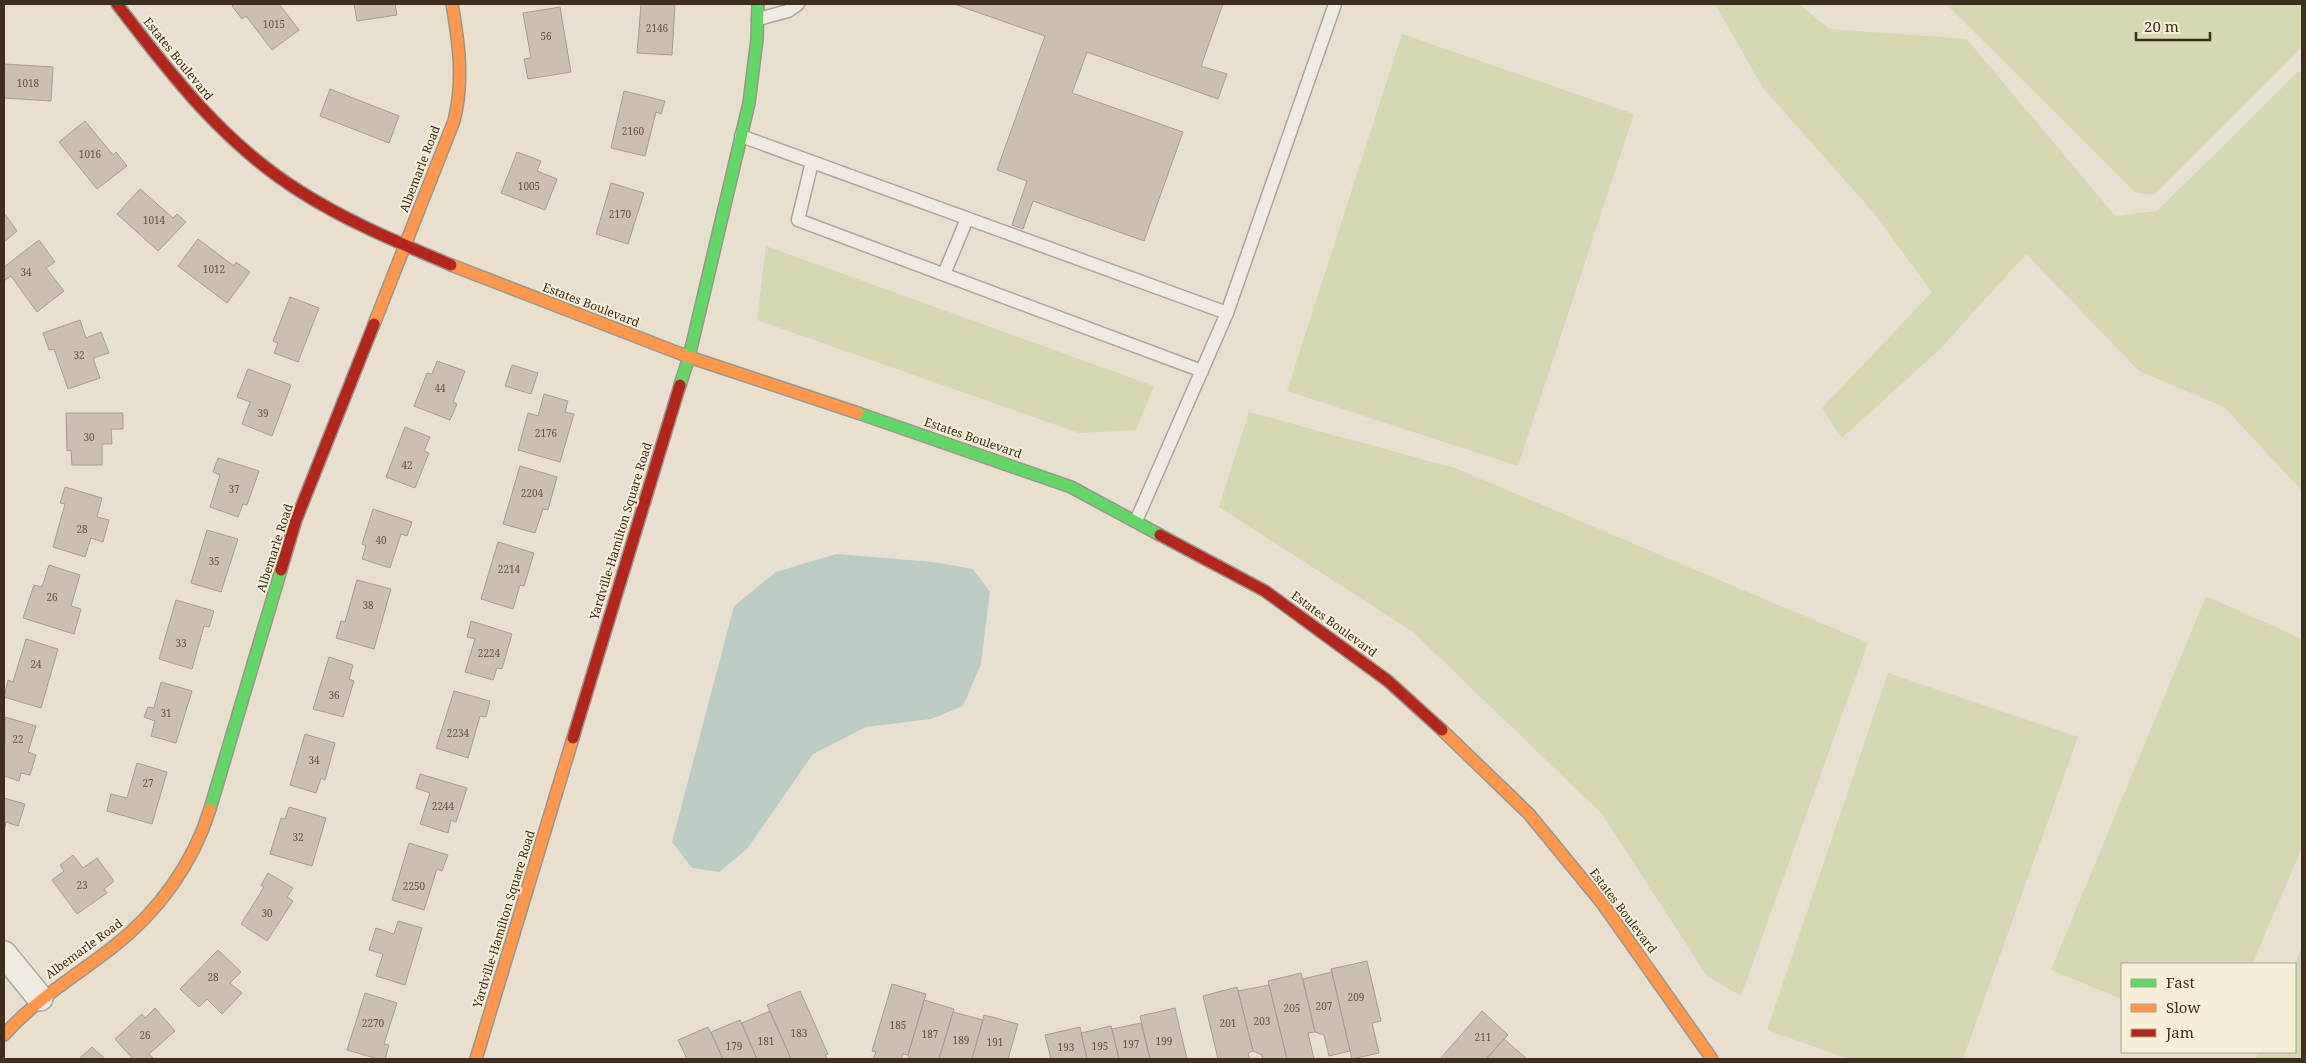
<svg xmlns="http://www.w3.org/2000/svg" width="2306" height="1063" font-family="'Noto Serif',serif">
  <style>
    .green { fill: #d6d7b3 }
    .water { fill: #bcccc2 }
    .building { fill: #cbbfb2; stroke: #a89c90 }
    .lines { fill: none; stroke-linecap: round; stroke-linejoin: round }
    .lane-casing { stroke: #ada599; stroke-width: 15 }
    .street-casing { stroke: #ada599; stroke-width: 28 }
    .fast-casing { stroke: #9c958a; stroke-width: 14 }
    .slow-casing { stroke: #9c958a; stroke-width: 14 }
    .jam-casing { stroke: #9c958a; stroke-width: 14 }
    .lane { stroke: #efebe3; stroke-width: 12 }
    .street { stroke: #efebe3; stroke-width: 25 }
    .fast { stroke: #63d668; stroke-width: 11 }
    .slow { stroke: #ff974d; stroke-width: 11 }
    .jam { stroke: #b3261e; stroke-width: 11 }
    .labels { text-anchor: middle; stroke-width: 4; stroke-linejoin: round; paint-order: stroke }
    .number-label { font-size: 10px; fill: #605244 }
    .street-label { font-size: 12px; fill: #3d2e20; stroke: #f7eed8 }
  </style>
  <rect width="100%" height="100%" fill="#e7e0d1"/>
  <path class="green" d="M1715,4h84l30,25 138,10 148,177 42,-5 142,-140 3,2v418l-78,-84 -85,-36 -113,-117 -86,95 -98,89 -20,-30 110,-116 -59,-80 -110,-124z
    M1946,4h356v43l-148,148 -18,-2z
    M1402,34l232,80 -116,352 -231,-75z
    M766,246l388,140 -18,44 -57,3 -322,-113z
    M1249,412l206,56 413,175 -127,353 -34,-20 -105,-162 -189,-182 -194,-125z
    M2206,596l96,43v209l-50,116h-130v35l-71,-29z
    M1888,673l190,64 -115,322h-114l-82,-29z
    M2302,946v113h-47l4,-7h36v-88z"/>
  <path class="water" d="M836,554l97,8 40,7 17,23 -9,72 -18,42 -32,13 -65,8 -53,27 -66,95 -28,23 -27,-4 -20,-26 62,-236 42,-34z"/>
  <path class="building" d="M234,4h45l20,26 -27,20 -26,-34 -4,3 -10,-13z
    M354,4h41l2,11 -40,6z
    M641,4h34l-3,51 -35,-2z
    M954,4h269l-22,62 26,8 -9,25 -131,-47 -15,41 111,39 -39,109 -111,-40 -10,28 -11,-4 15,-44 -30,-11 48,-134z
    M560,7l11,65 -43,7 -4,-20 7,-1 -8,-45z
    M4,64l49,3 -2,34 -47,-3z
    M330,89l69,27 -10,27 -69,-27z
    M624,91l41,10 -4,13 -5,-2 -11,44 -34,-8z
    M85,121l28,34 3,-3 11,14 -30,23 -38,-47z
    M517,152l24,9 -4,10 20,8 -12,31 -44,-17z
    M611,183l33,10 -16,51 -32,-10z
    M140,189l33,29 4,-4 9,8 -28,29 -41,-37z
    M4,213l13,18 -13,11z
    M198,239l36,27 2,-4 14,10 -23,31 -49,-37z
    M39,240l16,22 -9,6 18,23 -27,21 -26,-36 -7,5v-14z
    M290,297l29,11 -21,54 -24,-9 4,-10 -5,-2z
    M80,320l6,18 15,-6 8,21 -16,5 7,20 -32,11 -14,-40 -5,1 -6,-17z
    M437,361l28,10 -12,31 4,2 -7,16 -36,-14 13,-33 5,1z
    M512,365l26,8 -7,21 -26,-8z
    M248,369l43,16 -19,51 -30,-12 8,-22 -13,-5z
    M544,394l24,7 -3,11 9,2 -14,48 -42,-12 10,-37 10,3z
    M66,413h57v16h-12l1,15h-10v21h-30l-1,-15 -4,1z
    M405,427l25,10 -6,14 5,2 -14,35 -29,-11z
    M218,458l41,13 -12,34 -4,-1 -5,13 -28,-10 10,-32 -7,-3z
    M520,466l37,11 -9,33 -5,-1 -8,24 -32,-9z
    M65,487l37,11 -5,19 12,3 -6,22 -12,-4 -6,19 -32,-10 12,-43 -5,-1z
    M373,509l39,13 -5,14 -6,-2 -11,34 -28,-9 4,-13 -4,-2z
    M207,530l31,9 -17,53 -30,-9z
    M498,542l36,11 -10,33 -4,-1 -7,24 -32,-10z
    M49,565l31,10 -9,31 10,3 -7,25 -51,-16 11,-33 8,2z
    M357,580l34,9 -17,60 -38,-11 5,-17 4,1z
    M176,600l38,11 -5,16 -5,-1 -12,43 -33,-10z
    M471,621l41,13 -10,35 -5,-1 -4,12 -28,-8 10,-33 -8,-2z
    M26,639l32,10 -17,59 -37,-11 4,-17 5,2z
    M329,657l24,8 -4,14 5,2 -11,36 -30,-8z
    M161,682l31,9 -16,52 -25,-7 4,-15 -11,-4 4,-10 6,1z
    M454,691l36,10 -4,16 -6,-1 -12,42 -32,-10z
    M5,717l31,9 -8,26 8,3 -6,20 -9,-2 -2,8 -15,-5z
    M305,734l30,9 -10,37 -4,-2 -5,15 -26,-8z
    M137,763l30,9 -15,52 -45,-13 4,-17 16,4z
    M420,774l47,14 -11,34 -5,-2 -3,13 -28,-9 10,-31 -14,-5z
    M4,798l21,6 -7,22 -12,-4 -2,9z
    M289,807l37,11 -14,48 -42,-12 11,-36 4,1z
    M409,843l39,12 -6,16 -5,-2 -13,41 -32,-10z
    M73,855l10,13 14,-10 17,23 -10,8 3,4 -30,21 -25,-34 12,-9 -4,-6z
    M268,873l25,15 -6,9 6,4 -26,40 -26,-17 23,-37 -3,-2z
    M398,921l24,7 -17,57 -29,-9 7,-22 -14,-4 7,-22 18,6z
    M218,950l23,22 -11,11 12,10 -20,21 -15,-15 -8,8 -19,-18z
    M1367,961l14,60 -9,2 7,30 -27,6 -21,-90z
    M1332,972l18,79 -21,5 -5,-21 -9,-3 -12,-53z
    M1301,973l14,59 -7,1 6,26h-27l-19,-78z
    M892,984l34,10 -18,61 -5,-1 -2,5h-28l3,-7 -4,-1z
    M1269,985l18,74h-24l-1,-4 -9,-4 -15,-60z
    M1237,987l16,64 -5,2 2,6h-32l-15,-63z
    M800,991l28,63 -3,1 2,4h-36l-24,-54z
    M365,993l32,10 -13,41 5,1 -4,14h-7l-31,-9z
    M924,1000l30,9 -15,50h-29l-2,-4z
    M155,1008l20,23 -26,23 5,5h-21l-18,-20 27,-25 3,4z
    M1175,1008l12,51h-37l-10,-43z
    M770,1011l21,48h-34l-15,-36z
    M1482,1011l26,24 -4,4 -18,20h-46z
    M953,1012l30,8 -11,39h-33z
    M984,1015l34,9 -10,35h-36z
    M740,1020l17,39h-34l-12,-27z
    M1141,1023l9,36h-31l-7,-30z
    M1111,1026l8,33h-32l-6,-26z
    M708,1027l15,32h-36l-9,-19z
    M1080,1027l7,32h-36l-6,-24z
    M1504,1039l23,20h-41z
    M92,1047l13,12h-26z"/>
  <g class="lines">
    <g class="lane-casing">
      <path id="lane" d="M758,19l30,-8 10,-7
        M741,136l486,177
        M812,162l-14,58 404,151
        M944,274l23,-55
        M1136,521l91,-208 108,-309"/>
    </g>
    <g class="street-casing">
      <path id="street" d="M4,954l36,44"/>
    </g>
    <g class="fast-casing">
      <path id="fast" d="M680,385l9,-28 60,-254 8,-64 1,-35
        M858,413l213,74 89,48
        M210,809l71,-239"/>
    </g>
    <g class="slow-casing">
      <path id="slow" d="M451,265l238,92 169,56
        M374,324l80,-203c10,-40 5,-77 -2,-117
        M1442,730l87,84 73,89 110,156
        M4,1035c32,-36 72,-59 109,-88 45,-35 80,-83 97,-138
        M476,1059l97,-321"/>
    </g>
    <g class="jam-casing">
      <path id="jam" d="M117,4c54,71 107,140 184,188 47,30 99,51 150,73
        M1160,535l105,56 123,90 54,49
        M281,570l15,-50 78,-196
        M573,738l107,-353"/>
    </g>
    <use href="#lane" class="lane"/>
    <use href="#street" class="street"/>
    <use href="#fast" class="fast"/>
    <use href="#slow" class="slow"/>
    <use href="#jam" class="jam"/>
  </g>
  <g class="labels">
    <g class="number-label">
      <text x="274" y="28">1015</text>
      <text x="657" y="32">2146</text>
      <text x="546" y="40">56</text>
      <text x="28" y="87">1018</text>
      <text x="633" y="135">2160</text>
      <text x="90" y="158">1016</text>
      <text x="529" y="190">1005</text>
      <text x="620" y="218">2170</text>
      <text x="154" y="224">1014</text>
      <text x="214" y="273">1012</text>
      <text x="26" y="276">34</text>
      <text x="79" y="359">32</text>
      <text x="440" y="392">44</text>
      <text x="263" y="417">39</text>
      <text x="546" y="437">2176</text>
      <text x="89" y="441">30</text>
      <text x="407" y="469">42</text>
      <text x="234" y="493">37</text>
      <text x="532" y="497">2204</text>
      <text x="82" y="533">28</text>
      <text x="381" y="544">40</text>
      <text x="214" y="565">35</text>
      <text x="509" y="573">2214</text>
      <text x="52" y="601">26</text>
      <text x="368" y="609">38</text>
      <text x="181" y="647">33</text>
      <text x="489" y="657">2224</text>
      <text x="36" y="668">24</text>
      <text x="334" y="699">36</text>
      <text x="166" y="717">31</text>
      <text x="458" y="737">2234</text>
      <text x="18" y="743">22</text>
      <text x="314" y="764">34</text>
      <text x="148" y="787">27</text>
      <text x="443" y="810">2244</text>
      <text x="298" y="841">32</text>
      <text x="82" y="889">23</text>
      <text x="414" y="890">2250</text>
      <text x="267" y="917">30</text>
      <text x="213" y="981">28</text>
      <text x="1356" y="1001">209</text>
      <text x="1324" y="1010">207</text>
      <text x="1292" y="1012">205</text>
      <text x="1262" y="1025">203</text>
      <text x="373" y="1027">2270</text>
      <text x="1228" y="1027">201</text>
      <text x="898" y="1029">185</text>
      <text x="799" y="1037">183</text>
      <text x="930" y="1038">187</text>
      <text x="145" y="1039">26</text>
      <text x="1483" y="1041">211</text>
      <text x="961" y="1044">189</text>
      <text x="766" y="1045">181</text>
      <text x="1164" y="1045">199</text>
      <text x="995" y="1046">191</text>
      <text x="1131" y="1048">197</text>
      <text x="734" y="1050">179</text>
      <text x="1100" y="1050">195</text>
      <text x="1066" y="1051">193</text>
    </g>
    <g class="street-label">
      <text transform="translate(178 59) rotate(51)" y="4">Estates Boulevard</text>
      <text transform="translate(420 169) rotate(-69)" y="4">Albemarle Road</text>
      <text transform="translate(591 305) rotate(21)" y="4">Estates Boulevard</text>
      <text transform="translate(973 438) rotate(19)" y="4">Estates Boulevard</text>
      <text transform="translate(621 531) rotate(-73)" y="4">Yardville-Hamilton Square Road</text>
      <text transform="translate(275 548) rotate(-72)" y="4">Albemarle Road</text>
      <text transform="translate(1334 624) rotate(36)" y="4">Estates Boulevard</text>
      <text transform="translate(1623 911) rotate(53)" y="4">Estates Boulevard</text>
      <text transform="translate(504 919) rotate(-73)" y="4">Yardville-Hamilton Square Road</text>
      <text transform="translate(84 949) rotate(-36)" y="4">Albemarle Road</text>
    </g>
  </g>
  <rect width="2306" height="1063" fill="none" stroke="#3d2e20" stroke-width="10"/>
  <rect x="2121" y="963" width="175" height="90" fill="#f7eed8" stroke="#ada18e"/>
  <rect x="2131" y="979" width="25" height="8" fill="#63d668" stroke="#ada18e"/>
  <text x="2166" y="988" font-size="15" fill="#3d2e20">Fast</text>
  <rect x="2131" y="1004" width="25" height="8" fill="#ff974d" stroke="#ada18e"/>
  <text x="2166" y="1013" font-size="15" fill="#3d2e20">Slow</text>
  <rect x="2131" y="1029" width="25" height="8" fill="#b3261e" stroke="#ada18e"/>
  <text x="2166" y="1038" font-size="15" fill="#3d2e20">Jam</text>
  <path d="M2136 32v8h74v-8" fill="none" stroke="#3d2e20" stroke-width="2.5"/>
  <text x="2144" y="32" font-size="15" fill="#3d2e20" stroke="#f7eed8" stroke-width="4" paint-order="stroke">20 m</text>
</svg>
